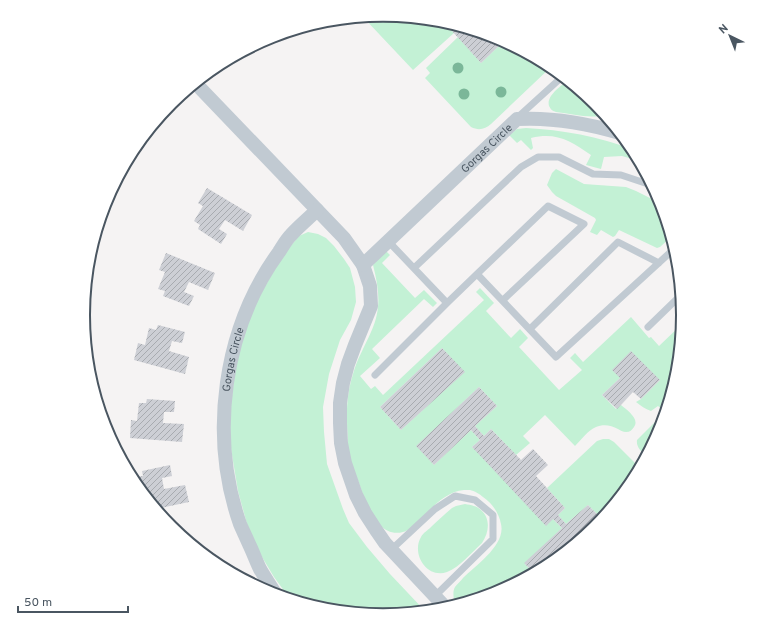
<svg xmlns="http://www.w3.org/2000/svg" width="766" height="630" font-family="Overpass,sans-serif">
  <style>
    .green { fill: #c3f1d5; fill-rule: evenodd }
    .building { fill: url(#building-hatch) }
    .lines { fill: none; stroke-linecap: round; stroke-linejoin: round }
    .service { stroke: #c1cad2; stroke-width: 7 }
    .minor { stroke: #c1cad2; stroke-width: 14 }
    .tree { fill: #7bb799 }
    .labels { text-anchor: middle; stroke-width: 3; stroke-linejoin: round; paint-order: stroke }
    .street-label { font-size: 11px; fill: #4a5661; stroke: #fff }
    .rim { fill: none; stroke: #4a5661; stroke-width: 2 }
  </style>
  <defs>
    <pattern id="building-hatch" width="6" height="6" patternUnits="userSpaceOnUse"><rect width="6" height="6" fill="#cdcfd5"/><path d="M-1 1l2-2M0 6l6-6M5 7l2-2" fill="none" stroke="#a8abb0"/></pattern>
  </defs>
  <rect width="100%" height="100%" fill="#f5f3f3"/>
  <path class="green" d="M383,15l59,6h1l11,12 -41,37 -50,-53z
    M458,37l23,26 23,-22 47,26 -60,57c-6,5 -12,7 -20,3l-46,-49 5,-5 -4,-5z
    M568,80l7,6 -2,3 21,22 5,-4 6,8c-16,4 -32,-1 -49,-3 -3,-1 -5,-2 -7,-6 -3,-10 12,-20 19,-26z
    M526,128c36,2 73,8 107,22l6,11 -17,-5 -18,1 -3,12 -15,-4 5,-10c-21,-14 -34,-23 -60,-17l2,10 -2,2 -10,-10 -4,3 -8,-8 8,-6z
    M556,169l28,15 42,3 10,4 18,9 8,6 9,31 -11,10 -3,1 -38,-18 -4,6 -2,1 -12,-7 -4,5 -7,-3 6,-12 -1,-2 -39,-22 -4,-4 -5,-7 5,-12z
    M308,232l10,2 8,4 8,8 10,13 6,9 5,19 1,15 -5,18 -11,20 -11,34 -6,33 1,25 3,32 16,45 6,14 18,24 23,27 35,37 -42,4 -59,-6 -34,-10 -16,-22 -15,-25 -12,-28 -9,-33 -8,-48v-32l5,-38 7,-35 12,-32 28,-50 17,-20z
    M385,250l5,5 -8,8 33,35 9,-8 13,13 -4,4 -9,-8 -52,50 8,9 -20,18 11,13 4,-3 8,9 101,-95 -8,-8 4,-4 14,15 -8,8 25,27 9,-9 8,9 -9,9 40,43 23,-20 -12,-12 5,-5 8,9 48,-45 18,21 2,-1 8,9 23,-22 -5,50 -17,56 -14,26c-5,-5 -10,-9 -9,-16l28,-28 -7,-6 -7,5c-6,-2 -10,-5 -15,-9l5,-3 19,-19 -40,-2 -18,17 14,14 5,-4c6,5 19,14 13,22 -2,3 -4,5 -8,5 -3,0 -6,-2 -8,-3 -7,-4 -15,-5 -22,-2 -8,3 -15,13 -21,19l-30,-31 -22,21 7,7 -14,12 -25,-26 -7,7 -9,-10 22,-20 -18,-19 -62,59 17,19 37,-35 9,10 -8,7 81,72 9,9 -37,36 9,9 -36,19 -43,13c-1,-5 -3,-13 0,-18 2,-3 6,-6 8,-9 13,-13 43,-33 38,-54 -2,-11 -9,-21 -18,-27 -3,-3 -9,-6 -13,-7 -1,0 -5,0 -6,0 -20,2 -33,19 -46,32 -4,4 -10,9 -15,10 -26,7 -38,-31 -44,-49 -3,-8 -8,-17 -10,-25 -1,-6 -1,-12 -1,-18 -2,-23 -2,-44 5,-66 4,-15 12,-28 18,-42 11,-24 8,-43 2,-67zM442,348l22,24 -63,58 -21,-23z
    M603,439h6l5,3 26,26 -8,14 -30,37 -14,-14 -22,19 -8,-9 7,-7 -18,-20 50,-47z
    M465,504c6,1 12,2 16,6 10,9 8,23 1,33 -10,9 -22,24 -35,29 -20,7 -36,-18 -26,-35 2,-4 7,-7 10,-10 7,-7 14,-13 21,-19l4,-2z"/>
  <path class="building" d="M443,21l55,17 6,3 -23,22z
    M207,188l45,27 -9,16 -18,-11 -6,9 8,5 -6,10 -23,-15 2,-4 -6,-4 9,-15 -5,-3z
    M166,253l49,20 -7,17 -19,-8 -5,10 10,4 -5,10 -26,-10 2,-5 -7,-2 7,-17 -6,-2z
    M158,325l27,7 -3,11 -10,-2 -3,10 20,6 -4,17 -51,-14 4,-17 7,2 4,-17 7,2z
    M442,348l23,24 -64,58 -21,-23z
    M631,351l29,29 -19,19 -8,-7 -16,17 -15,-14 18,-17 -8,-8z
    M479,387l18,19 -22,20 9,10 7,-7 30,31 12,-11 15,16 -12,11 29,32 -7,7 8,9 22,-19 14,14 -7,8 -46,38 -15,8 -10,-10 38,-35 -9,-9 -7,7 -74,-79 8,-7 -9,-10 -37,35 -18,-19z
    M147,399l28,2 -1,11h-10l-1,11 21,1 -2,18 -52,-4 1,-18 6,1 2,-18h7z
    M170,465l2,11 -10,2 2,11 21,-4 4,17 -33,7 -18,-22 -2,-10 7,-1 -1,-5z
    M186,533l5,11 -10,-9z
    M206,548l5,12 -11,-9z"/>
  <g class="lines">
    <path class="service" d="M518,117l45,-41
      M388,241l59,62 30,-29 79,83 119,-109
      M414,268l107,-101 17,-10h21l34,17 28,1 27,9 5,3
      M477,274l71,-68 36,18 -81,76
      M648,327l33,-32
      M530,329l88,-87 41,21
      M375,375l72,-72
      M392,549l43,-40 20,-13 20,4 18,15v24l-58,57"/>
    <g class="minor">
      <path d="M201,89l143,149 19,27 7,21 1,20 -16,39 -7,19 -5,19 -3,20v20l1,20 4,20 11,32 9,18 11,17 9,13 61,65"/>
      <path id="s1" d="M363,265l154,-146c35,-2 69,4 103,14"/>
      <path id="s2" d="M276,595c-5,-9 -11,-17 -16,-26 -4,-8 -7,-17 -11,-25 -3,-7 -6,-13 -9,-20 -31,-89 -17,-195 39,-272 4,-6 7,-12 12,-17 8,-9 18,-17 26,-25"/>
    </g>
  </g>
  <g class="tree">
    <circle cx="458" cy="68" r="5.5"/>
    <circle cx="501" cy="92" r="5.5"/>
    <circle cx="464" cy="94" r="5.5"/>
  </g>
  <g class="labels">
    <g class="street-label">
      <text dy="4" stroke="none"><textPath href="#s1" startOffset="170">Gorgas Circle</textPath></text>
      <text dy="4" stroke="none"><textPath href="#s2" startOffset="247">Gorgas Circle</textPath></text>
    </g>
  </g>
  <path d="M0 0H766V630H0ZM90 315a293 293 0 1 1 586 0a293 293 0 1 1-586 0Z" fill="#fff" fill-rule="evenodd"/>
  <path class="rim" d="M90 315a293 293 0 1 1 586 0a293 293 0 1 1-586 0Z"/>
  <g transform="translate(730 36) rotate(317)" stroke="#ffffff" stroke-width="3" paint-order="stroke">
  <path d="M0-3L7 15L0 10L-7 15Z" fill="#4a5661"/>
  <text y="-6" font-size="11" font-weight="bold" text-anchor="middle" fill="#4a5661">N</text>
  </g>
  <path d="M18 606v6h110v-6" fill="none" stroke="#4a5661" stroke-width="2"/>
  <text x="24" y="606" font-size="12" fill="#4a5661" stroke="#ffffff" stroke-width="3" paint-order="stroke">50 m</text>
</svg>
